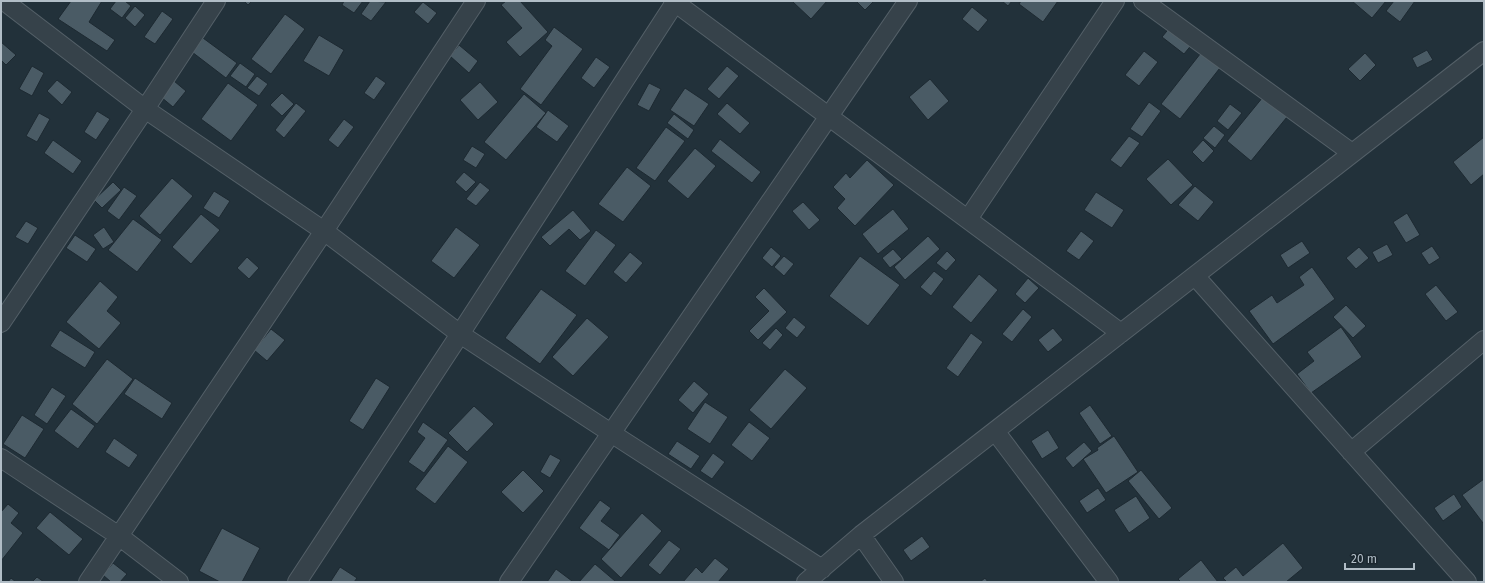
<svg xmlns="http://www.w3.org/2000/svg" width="1485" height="583" font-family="'Fira Sans',sans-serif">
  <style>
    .building { fill: #4a5b65; stroke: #1d2931 }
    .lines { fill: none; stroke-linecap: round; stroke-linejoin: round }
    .minor-casing { stroke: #546068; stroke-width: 20 }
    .minor { stroke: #36424a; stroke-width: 18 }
  </style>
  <rect width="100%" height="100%" fill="#22313a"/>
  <path class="building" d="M71,1h31l-13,21 26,18 -8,11 -49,-32z
    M116,1h9l6,5 -9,12 -12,-9z
    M244,1h8l-4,4z
    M344,1h19l-9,12 -12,-8z
    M370,1l16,1 -15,19 -10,-7z
    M506,1h14l28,31 -28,25 -14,-15 16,-14 -21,-23z
    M794,1h33l-16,18 -18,-17z
    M856,1h18l-9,9z
    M1002,1h10l-4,5z
    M1021,1h37l-15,21 -24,-18z
    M1352,1h34l-14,17z
    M1394,1h21l-15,21 -14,-11z
    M423,2l14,11 -9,11 -14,-12z
    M135,6l10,9 -10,12 -10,-9z
    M972,7l16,13 -10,12 -16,-13z
    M162,11l11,8 -18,25 -11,-7z
    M285,14l20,15 -34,45 -20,-15z
    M1171,26l22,17 -9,11 -22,-17z
    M554,27l29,22 -42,56 -21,-16 32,-43 -7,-6z
    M319,35l25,15 -15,26 -26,-15z
    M203,38l34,25 -11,15 -34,-26z
    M1,42l15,13 -10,10 -5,-5z
    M459,45l19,16 -9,12 -19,-17z
    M1204,49l19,15 -43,55 -19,-15z
    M1427,50l6,10 -16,8 -5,-10z
    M1144,51l14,11 -19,24 -14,-11z
    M1365,53l11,12 -16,16 -12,-12z
    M596,57l14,10 -16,21 -13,-10z
    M240,63l15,11 -9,13 -16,-11z
    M32,66l12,7 -12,23 -13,-7z
    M727,66l12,10 -20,23 -12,-10z
    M168,76l18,15 -13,16 -18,-15z
    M257,76l11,8 -9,12 -12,-8z
    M376,76l10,7 -12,17 -10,-7z
    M930,79l19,22 -21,19 -19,-23z
    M57,80l15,12 -10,13 -15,-14z
    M480,82l18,20 -20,18 -18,-20z
    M228,83l30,22 -27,36 -30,-22z
    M649,83l12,6 -12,22 -12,-6z
    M685,88l24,16 -15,22 -24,-16z
    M282,93l12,11 -12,12 -12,-11z
    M524,94l22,19 -40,47 -22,-18z
    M1263,97l24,20 -36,44 -24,-20z
    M1149,102l12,9 -19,26 -12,-8z
    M296,103l10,8 -22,27 -9,-8z
    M727,103l23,20 -10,11 -23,-20z
    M1230,104l12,9 -14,17 -11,-9z
    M548,110l21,16 -12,16 -21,-15z
    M97,111l13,8 -14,21 -12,-8z
    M39,113l11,6 -13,23 -11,-6z
    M674,114l20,16 -6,9 -21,-16z
    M344,119l10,8 -16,21 -10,-8z
    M1214,126l11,9 -10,13 -12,-10z
    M666,127l19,14 -30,40 -19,-13z
    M1129,136l11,7 -19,25 -11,-8z
    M1484,137v37l-13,11 -18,-23z
    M720,139l41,33 -9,11 -41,-32z
    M53,140l29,21 -9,13 -29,-21z
    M1203,140l11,11 -11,12 -11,-11z
    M472,146l13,8 -9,14 -13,-8z
    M695,148l21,18 -28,33 -21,-18z
    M1168,159l25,26 -22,20 -25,-26z
    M867,160l27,25 -39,41 -18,-18 8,-9 -12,-12 13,-14 4,5z
    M627,167l24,19 -28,36 -25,-18z
    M464,172l12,10 -10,10 -11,-10z
    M172,178l21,18 -33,39 -21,-19z
    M113,182l8,8 -19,18 -8,-8z
    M480,182l10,8 -14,16 -10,-7z
    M1195,186l19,16 -16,19 -20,-16z
    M124,187l13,9 -18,24 -12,-9z
    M214,191l16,10 -11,17 -16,-10z
    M1096,192l28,18 -12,18 -28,-18z
    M803,202l17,18 -11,10 -17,-19z
    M893,209l16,20 -31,25 -16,-20z
    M573,210l18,21 -11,9 -11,-11 -19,17 -9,-9z
    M1407,213l13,22 -14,8 -13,-21z
    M201,214l19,16 -29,34 -19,-17z
    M133,219l29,21 -25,32 -29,-22z
    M26,221l12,7 -10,16 -13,-7z
    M104,227l10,15 -11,7 -10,-14z
    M456,227l24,18 -26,33 -23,-17z
    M596,230l20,15 -31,41 -20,-15z
    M1081,231l13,10 -15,19 -13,-9z
    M75,235l21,14 -9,13 -21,-14z
    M928,236l12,13 -35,31 -11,-13z
    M1302,241l8,12 -22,15 -8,-13z
    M1387,244l6,11 -15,8 -6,-11z
    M1432,246l8,12 -11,7 -8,-12z
    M771,247l10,9 -9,11 -10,-9z
    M1359,247l10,11 -13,11 -10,-11z
    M893,249l9,10 -12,9 -8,-10z
    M947,251l9,9 -10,11 -10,-8z
    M630,252l13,11 -17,20 -13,-11z
    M784,256l10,8 -10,12 -10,-9z
    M860,256l40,29 -32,41 -39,-30z
    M247,257l12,11 -10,11 -12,-11z
    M1312,267l23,32 -62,45 -24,-33 23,-16 5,8 27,-18 -5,-8z
    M934,271l10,8 -13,17 -11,-9z
    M979,274l19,16 -27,33 -19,-16z
    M1028,278l11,10 -14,15 -10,-9z
    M100,281l18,16 -11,14 14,12 -22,26 -33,-27z
    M1436,285l22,27 -12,9 -21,-27z
    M764,288l23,24 -29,28 -9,-9 20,-20 -14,-14z
    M541,289l36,26 -37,49 -35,-26z
    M1346,305l20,21 -13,12 -20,-21z
    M1023,309l9,8 -20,25 -10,-8z
    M794,317l12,10 -9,11 -12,-10z
    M587,318l22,19 -36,39 -21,-19z
    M1341,327l21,30 -51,36 -14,-19 17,-13 -7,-9z
    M776,328l7,7 -13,15 -8,-7z
    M1053,328l10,12 -15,12 -10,-12z
    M271,329l14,11 -18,21 -13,-11z
    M60,330l35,22 -10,16 -35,-22z
    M971,333l12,9 -25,35 -12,-9z
    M107,359l26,20 -36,45 -25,-20z
    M785,369l22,19 -36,41 -22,-19z
    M135,378l37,25 -10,16 -38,-25z
    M376,378l14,9 -27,43 -14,-9z
    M694,381l15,13 -16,19 -15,-13z
    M52,387l14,9 -19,28 -13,-9z
    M705,402l23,15 -18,27 -23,-15z
    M1090,405l22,31 -12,8 -21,-31z
    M474,406l20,18 -27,28 -19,-19z
    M71,409l24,17 -17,23 -24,-18z
    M22,415l22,14 -19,29 -22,-14z
    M423,422l25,18 -24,33 -16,-11 17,-24 -8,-6z
    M749,422l21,16 -18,23 -21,-16z
    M1048,430l11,18 -17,11 -11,-18z
    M1114,436l24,36 -32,21 -23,-34 15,-9 -1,-2z
    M114,438l24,17 -9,13 -24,-16z
    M677,441l23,15 -9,13 -23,-15z
    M1084,442l8,9 -19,17 -8,-10z
    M448,446l20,16 -33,42 -20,-15z
    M713,453l12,9 -13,17 -12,-8z
    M550,454l11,6 -11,18 -10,-6z
    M523,470l21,21 -21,22 -22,-21z
    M1141,470l31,38 -13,11 -31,-38z
    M1484,479v44h-1l-21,-28z
    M1098,488l8,12 -19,13 -8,-12z
    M1454,494l8,13 -19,14 -9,-13z
    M1136,496l14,22 -21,15 -15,-23z
    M600,500l11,8 -10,13 19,14 -11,15 -30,-22z
    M8,504l11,9 -8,10 12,10 -22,28v-49z
    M50,512l33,27 -14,16 -33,-27z
    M642,513l20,18 -41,47 -20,-19z
    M222,528l38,20 -18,34h-22l-21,-11z
    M922,536l8,11 -19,14 -8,-11z
    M669,540l12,9 -21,26 -12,-10z
    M1283,543l20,25 -17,14h-59l-4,-4 13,-11 7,9z
    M715,558l14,11 -11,13h-35l13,-15 6,6z
    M1201,560l17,22h-37l-3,-3z
    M113,563l14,11 -7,8h-9l-8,-7z
    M595,564l20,17 -1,1h-35z
    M340,567l17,11 -3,4h-21l-2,-1z
    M556,569l16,12v1h-25z
    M37,577l7,5h-12z
    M11,578l5,4h-8z
    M985,578l3,4h-8z"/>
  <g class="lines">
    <g class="minor-casing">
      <path id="minor" d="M4,1l141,108 179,122 136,103 151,99 211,136
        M673,1l448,332
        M1143,1l209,152
        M968,219l147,-218
        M1195,276l272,306
        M1,323l144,-214 71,-108
        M995,431l114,151
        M1351,452l133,-112
        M1,458l118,78 60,46
        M861,535l33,47
        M88,582l236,-351 152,-230
        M297,582l163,-248 216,-333
        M509,582l399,-581
        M806,582l55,-47 623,-484"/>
    </g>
    <use href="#minor" class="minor"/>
  </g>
  <rect width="1485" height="583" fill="none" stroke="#b1bdc6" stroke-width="4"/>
  <path d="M1345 563v6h69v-6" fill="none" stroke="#b1bdc6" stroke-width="2"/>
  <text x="1351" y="563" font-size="12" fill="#b1bdc6" stroke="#1b272f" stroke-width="3" paint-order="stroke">20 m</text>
</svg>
